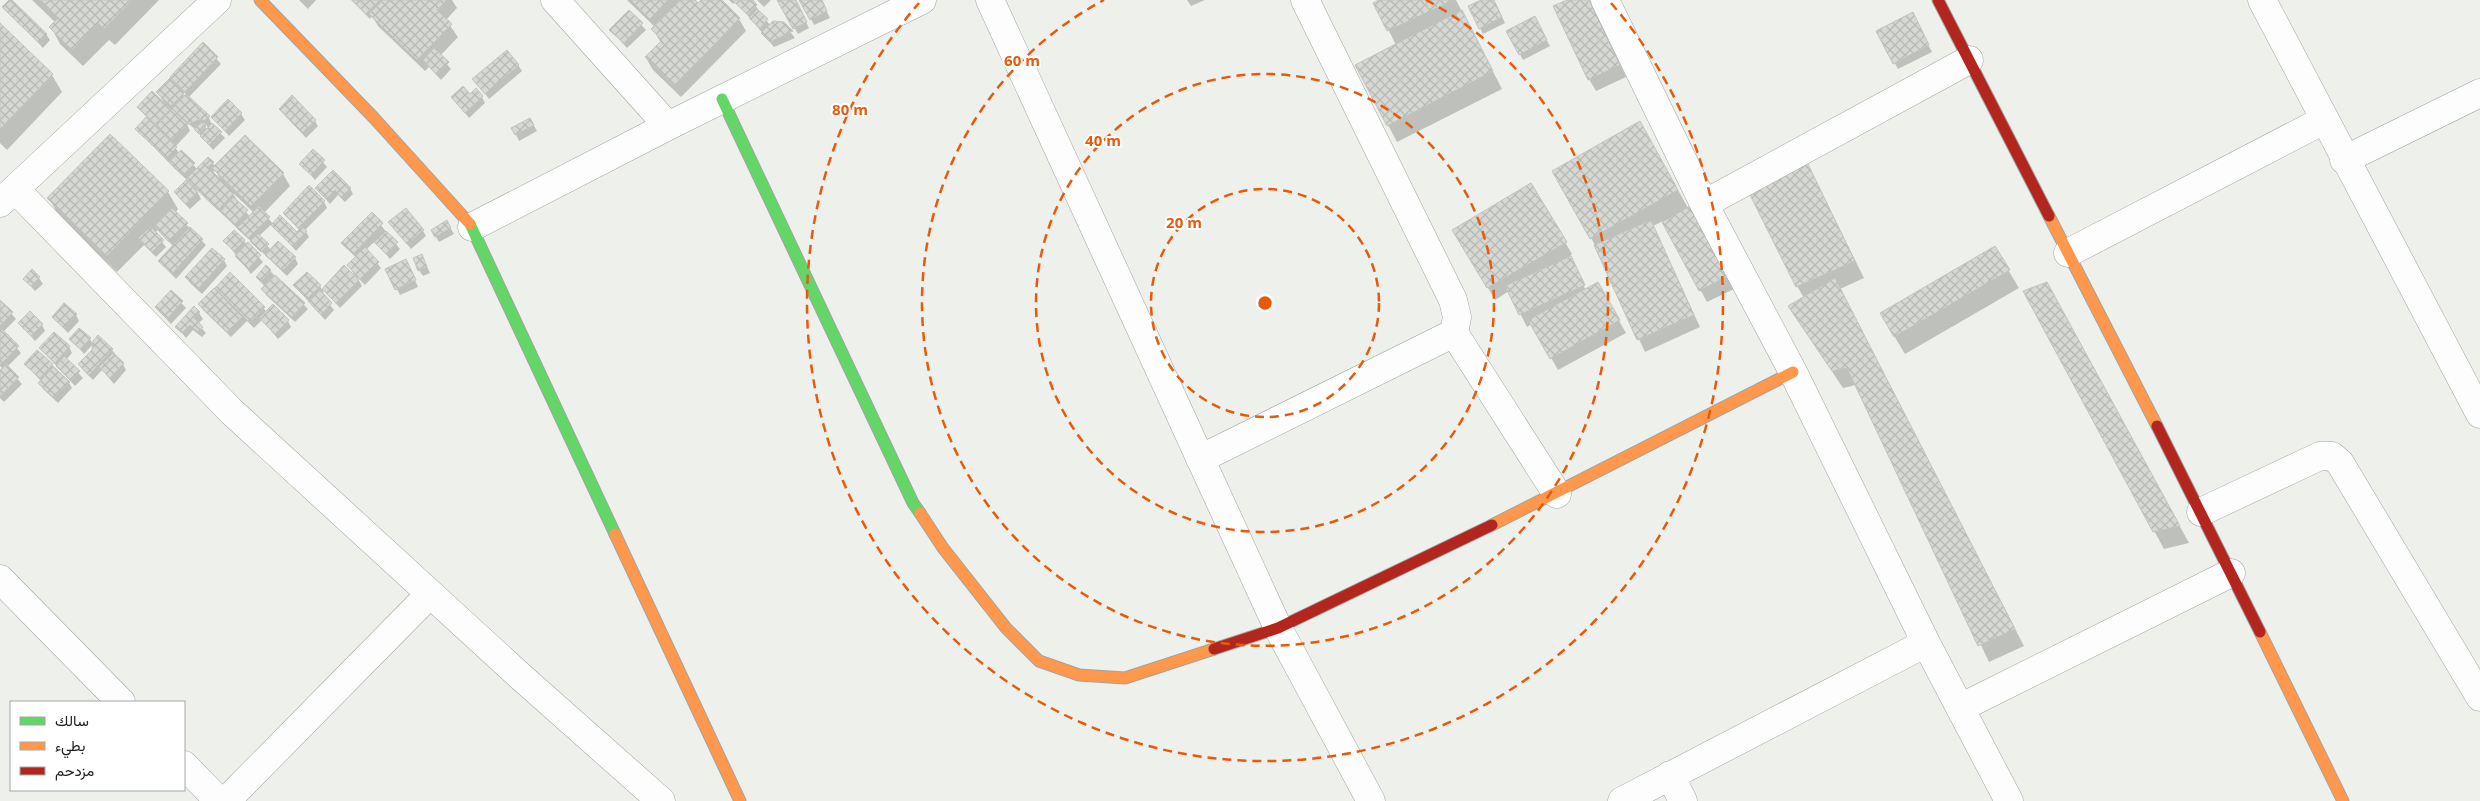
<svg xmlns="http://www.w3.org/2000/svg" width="2480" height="801" font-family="'Open Sans',Vazirmatn,sans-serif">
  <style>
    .shadow { fill: #0003; fill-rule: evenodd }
    .building { fill: url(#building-cross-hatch); stroke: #c1c4bf }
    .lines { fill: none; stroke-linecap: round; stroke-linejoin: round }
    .street-casing { stroke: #a2a4a0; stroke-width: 29 }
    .fast-casing { stroke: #a2a4a0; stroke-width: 13 }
    .slow-casing { stroke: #a2a4a0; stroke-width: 13 }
    .jam-casing { stroke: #a2a4a0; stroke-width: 13 }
    .street { stroke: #fcfdfc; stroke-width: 28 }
    .fast { stroke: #63d668; stroke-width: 11 }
    .slow { stroke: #ff974d; stroke-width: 11 }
    .jam { stroke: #b3261e; stroke-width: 11 }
    .ring { fill: none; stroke: #e8590c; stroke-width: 2.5; stroke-dasharray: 9 6 }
    .centre { fill: #e8590c; stroke: #fff; stroke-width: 2.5 }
    .ring-label { font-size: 15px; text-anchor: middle; font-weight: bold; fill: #e8590c; stroke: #fff; stroke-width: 4; stroke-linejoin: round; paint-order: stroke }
  </style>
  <defs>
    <pattern id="building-cross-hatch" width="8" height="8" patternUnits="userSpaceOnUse" patternTransform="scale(1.25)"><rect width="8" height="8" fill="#d5d8d3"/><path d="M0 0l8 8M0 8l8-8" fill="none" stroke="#b7b9b5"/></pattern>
  </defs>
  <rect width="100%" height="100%" fill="#eef1eb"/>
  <path class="shadow" d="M32,0h127l-44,45 -6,-5 -26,26 -23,-22 -9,-17 4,-5z
    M299,0h17l-8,9z
    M351,0h101l5,8 -11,12 12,17 -18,19 11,13 -10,11 -12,-13 -4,4 -47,-45 -6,-10 -2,3z
    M627,0h66l5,5 5,-5h17l19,19 7,12 -65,66 -28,-27 -7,-12 15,-15 -8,-14 2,-2z
    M729,0h22l19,25 13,-2 12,15 -21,9 -24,-29 -15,-16 -2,2z
    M757,0h14l-7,7z
    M779,0h16l14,28 -11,6z
    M821,0l9,18 -16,7 -3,-6z
    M1187,0h18l-14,6z
    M1382,0h74l46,89 -105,53 -9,-17 8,-80 -21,-42z
    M1484,0h10l11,23 -22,11 -3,-6z
    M1569,0h20l37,77 -30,14 -7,-12z
    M4,7l42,27 4,6 -7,8z
    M629,12l17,18 -19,18 -16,-18z
    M1534,18l16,28 -27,14 -15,-29z
    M1915,20l17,32 -34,17 -20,-37z
    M0,25l52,50 10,17 -55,58 -7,-7z
    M203,44l18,20 -33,34 21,19 2,6 14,15 -12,12 -18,-21 -9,-7 4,9 -15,16 4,6 2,-1 16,17 16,-6 2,4 68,7 7,12 -26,27 9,11 24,9 3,-2 -16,-18 40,-11 3,6 -22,22 4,7 -13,14 -24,-27 -13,12 12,14 24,8 3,6 -11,12 -91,-87 5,10 -11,10 -11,-11 -3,-6 18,-3 -6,-10 -1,1 -13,-12 -37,-39 10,-11 -8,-11 25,-4 -6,-11 18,-6 -5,-9zM180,89l7,6 -2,2zM203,122l6,6 -2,2zM215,170l7,12 -10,-9zM232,192l22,21 -4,4 -13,-17z
    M518,65l4,6 -33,28 -15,-20z
    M470,96l12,1 3,6 -16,15 -16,-20z
    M280,109l35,12 3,5 -12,12z
    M241,114l4,6 -16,16 -17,-19z
    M530,119l7,12 -18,10 -6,-13z
    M1640,123l94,166 -27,13 -44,-81 -10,5 47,101 -55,25 -49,-105 -42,-76z
    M110,136l58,56 10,17 -3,4 31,32 -30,34 -17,-18 14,-15 -15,-16 -3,3 11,14 -10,10 -12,-12 -27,27 -58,-56 -10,-18z
    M313,151l14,16 -12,13 -14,-16z
    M1805,160l59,118 -24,11 184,357 -35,16 -133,-277 -13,3 -54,-81 15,-9 -7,-12z
    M1531,184l41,70 -2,2 16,35 12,-7 28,49 -68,37 -26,-46 -5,3 -18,-36 -14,9 -41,-70z
    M350,188l3,6 -8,8 -7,-7 -8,9 -13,-15z
    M372,214l28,35 -10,10 -15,-18 -9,9 15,18 -16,17 -8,-8 5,9 -22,22 -16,-17 -3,3 13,16 -9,10 -31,-35 26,1 2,4 22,-23 11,9 -6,-11 7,-7 -13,-15z
    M447,222l7,12 -15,8 -7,-12z
    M390,223l33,8 3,5 -15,13z
    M225,241h19l19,21 -12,12z
    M1995,248l24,40 -114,66 -24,-40z
    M224,260l3,6 -25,28 -12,-11 -3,-6z
    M425,262l5,11 -7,3 -4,-6z
    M266,267l42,42 -13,13 -29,-27 -3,-6 2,-2 -8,-10z
    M409,267l9,20 -18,8 -13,-25z
    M230,274l37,38 21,9 3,6 -13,12 -16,-19 -8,8 -7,-7 -16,16 -28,-27 -3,-6z
    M39,278l4,6 -8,7 -10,-11z
    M171,292l15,16 -15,16 -15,-16z
    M2025,292l32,9 132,242 -25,6z
    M0,301l16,18 -13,13 18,21 -14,14 15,17 -18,18 -4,-4v-26l3,-3 -3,-3z
    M199,313l4,6 -5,5 8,9 -4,4 -9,-7 -7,8 -9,-11z
    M76,315l3,6 -11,12 -15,-16z
    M20,323l22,2 3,6 -10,10z
    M54,333l15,14 3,6 -6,7 17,18 -8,8 -35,-38z
    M71,339h19l3,5 -9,10z
    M93,350h19l11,14 3,6 -12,14 -12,-14 -9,10 -10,-10 -4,-5z
    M25,364l27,1 15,14 5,9 -14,15 -15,-14 -4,-6 2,-2z"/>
  <path class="building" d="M9,0h3l35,34 -8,9 -37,-36z
    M39,0h93l-28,29 -6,-6 -26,27 -23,-23 9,-9z
    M352,0h28l-14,14z
    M383,0h64l-10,10 15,14 -35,36 -48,-46z
    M631,0h37l-18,19z
    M680,0h15l3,3 3,-3h21l18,18 -66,68 -29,-29 17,-17 -11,-11z
    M732,0h21l4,5 -9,10z
    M777,0h19l11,22 -14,7z
    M799,0h23l5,11 -17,9z
    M1379,0h75l-67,31 -14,-28z
    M1481,0h13l8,17 -23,12 -11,-23z
    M1567,0h22l31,65 -32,15 -35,-74z
    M757,9l11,10 -8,9 -11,-10z
    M629,10l14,13 -19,20 -15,-13z
    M1462,10l31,61 -106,55 -32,-61z
    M1913,12l16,33 -36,19 -17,-33z
    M1535,16l12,24 -28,15 -13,-24z
    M773,21l11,1 9,9 -23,11 -9,-9z
    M0,23l53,51 -53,55z
    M203,42l15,15 -33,35 -15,-15z
    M434,48l15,14 -12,13 -14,-15z
    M507,50l12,15 -34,29 -13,-15z
    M170,78l14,15 -13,13 -15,-14z
    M463,86l7,8 6,-6 7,8 -18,17 -14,-16z
    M152,91l19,18 -15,16 -19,-18z
    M186,94l24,22 -6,5 -3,-2 -12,5 -17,-16z
    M292,95l24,25 -14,13 -23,-24z
    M228,99l14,14 -17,18 -14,-14z
    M172,109l16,15 -16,16 -15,-15z
    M146,117l31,30 -11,11 -31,-29z
    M530,118l4,7 -19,10 -4,-7z
    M1640,121l38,69 -88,49 -38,-68z
    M202,122l4,4 -7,8 -5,-5z
    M212,123l10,9 -13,13 -9,-9z
    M110,134l59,57 -62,65 -60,-58z
    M245,135l39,38 -33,33 -39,-38z
    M313,149l12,11 -14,15 -12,-11z
    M181,150l14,13 -12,12 -14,-13z
    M208,157l6,5 -6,5 26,26 -16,17 -32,-31z
    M1805,158l50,103 -59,26 -49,-98z
    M333,170l18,18 -10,9 -6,-7 -9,9 -11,-11z
    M186,180l12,13 -12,11 -12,-12z
    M1531,183l36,59 -80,46 -35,-58z
    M309,185l16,16 -27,27 -15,-15z
    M233,197l15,13 -13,14 -14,-13z
    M259,206l11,11 -22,21 -11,-10z
    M1690,206l38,70 -29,15 -37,-69z
    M172,208l16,15 -19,19 -15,-16z
    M406,208l18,22 -17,14 -19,-22z
    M372,212l11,11 -30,31 -12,-11z
    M280,215l17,17 5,-6 5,5 -15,15 -21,-21z
    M447,220l4,8 -16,9 -4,-7z
    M1651,220l43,95 -57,25 -43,-95z
    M151,227l13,13 -12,12 -14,-14z
    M190,227l13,12 -31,35 -14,-13z
    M234,230l11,10 -11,11 -11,-10z
    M386,231l12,11 -12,12 -12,-12z
    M258,234l11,10 -8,8 -11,-11z
    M278,241l18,16 -13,13 -18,-15z
    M248,242l13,13 -13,14 -13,-13z
    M1995,246l15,24 -116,67 -14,-24z
    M365,247l14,15 -18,18 -14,-15z
    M212,248l13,11 -27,30 -13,-12z
    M422,254l5,13 -9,4 -5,-13z
    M1571,256l14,29 -66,30 -14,-29z
    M406,259l10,21 -21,10 -10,-21z
    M266,265l5,5 -10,12 -5,-5z
    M344,265l15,15 -23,23 -14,-14z
    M32,269l8,8 -9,9 -8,-7z
    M230,272l35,35 -15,16 -35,-35z
    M307,272l14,13 -14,14 -14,-14z
    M275,275l30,28 -13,14 -31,-28z
    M1835,278l180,351 -37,17 -131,-278 -15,3 -44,-65z
    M1598,282l22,38 -70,39 -22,-39z
    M2047,282l133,244 -27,6 -130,-241z
    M214,288l28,29 -15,15 -29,-28z
    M171,290l12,11 -16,18 -12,-12z
    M320,290l12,13 -11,12 -13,-14z
    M0,300l13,12 -13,14z
    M64,303l13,11 -13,14 -12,-11z
    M273,304l16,16 -14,14 -16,-16z
    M194,306l6,6 -6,6 9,9 -5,5 -8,-7 -8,8 -7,-6z
    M30,311l13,13 -12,12 -13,-13z
    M79,328l12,10 -11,11 -11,-10z
    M2,329l17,17 -19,19v-35z
    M54,332l16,14 -15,17 -16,-15z
    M98,335l15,14 -24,26 -11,-11 14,-14 1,-9z
    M37,350l16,14 -13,14 -16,-14z
    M113,353l11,10 -14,15 -11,-11z
    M64,356l16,15 -9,10 -15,-15z
    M6,364l13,13 -19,20v-27z
    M53,367l17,15 -16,16 -16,-15z"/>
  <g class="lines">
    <g class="street-casing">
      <path id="street" d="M555,0l113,126
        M990,0l288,628 93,173
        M1305,0l148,300 4,17 -3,16 103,161
        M1605,0l99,204 89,168 133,271 83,158
        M2262,0l218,414
        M2344,160l136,-67
        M15,189l217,223 288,264 141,125
        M0,203l217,-203
        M1704,204l265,-144
        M472,227l196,-101 254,-126
        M2068,253l256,-133
        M1200,459l254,-126
        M2201,512l119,-56h12l8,7 140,234
        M0,579l121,123
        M1960,708l271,-135
        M184,765l35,36
        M1670,775l13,26
        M226,801l204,-207
        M1622,801l304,-158"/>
    </g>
    <g class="fast-casing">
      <path id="fast" d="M722,99l191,404 7,10
        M470,224l145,310"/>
    </g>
    <g class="slow-casing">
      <path id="slow" d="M260,0l114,118 96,106
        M2049,216l108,210
        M920,513l23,35 63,80 33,33 40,14 46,3 89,-29
        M1492,525l301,-153
        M615,534l125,267
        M2260,632l83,169"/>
    </g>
    <g class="jam-casing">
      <path id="jam" d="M1938,0l111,216
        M2157,426l103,206
        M1214,649l64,-21 214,-103"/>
    </g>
    <use href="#street" class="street"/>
    <use href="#fast" class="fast"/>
    <use href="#slow" class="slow"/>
    <use href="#jam" class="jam"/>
  </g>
  <g class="ring">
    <circle cx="1265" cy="303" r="114"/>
    <circle cx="1265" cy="303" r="229"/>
    <path d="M1426 0A343 343 0 1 1 1104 0"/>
    <path d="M1611 3A458 458 0 1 1 919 3"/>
  </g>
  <circle cx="1265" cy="303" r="8" class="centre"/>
  <g class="ring-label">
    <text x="1022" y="66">60 m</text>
    <text x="850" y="115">80 m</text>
    <text x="1103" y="146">40 m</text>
    <text x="1184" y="228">20 m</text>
  </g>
  <rect x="10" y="701" width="175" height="90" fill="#ffffff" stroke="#a6a7a5"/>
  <rect x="20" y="717" width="25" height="8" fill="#63d668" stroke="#a6a7a5"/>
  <text x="55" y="726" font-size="15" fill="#21231f">سالك</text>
  <rect x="20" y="742" width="25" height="8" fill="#ff974d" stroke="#a6a7a5"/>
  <text x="55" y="751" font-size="15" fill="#21231f">بطيء</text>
  <rect x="20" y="767" width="25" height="8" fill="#b3261e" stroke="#a6a7a5"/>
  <text x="55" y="776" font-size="15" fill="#21231f">مزدحم</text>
</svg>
